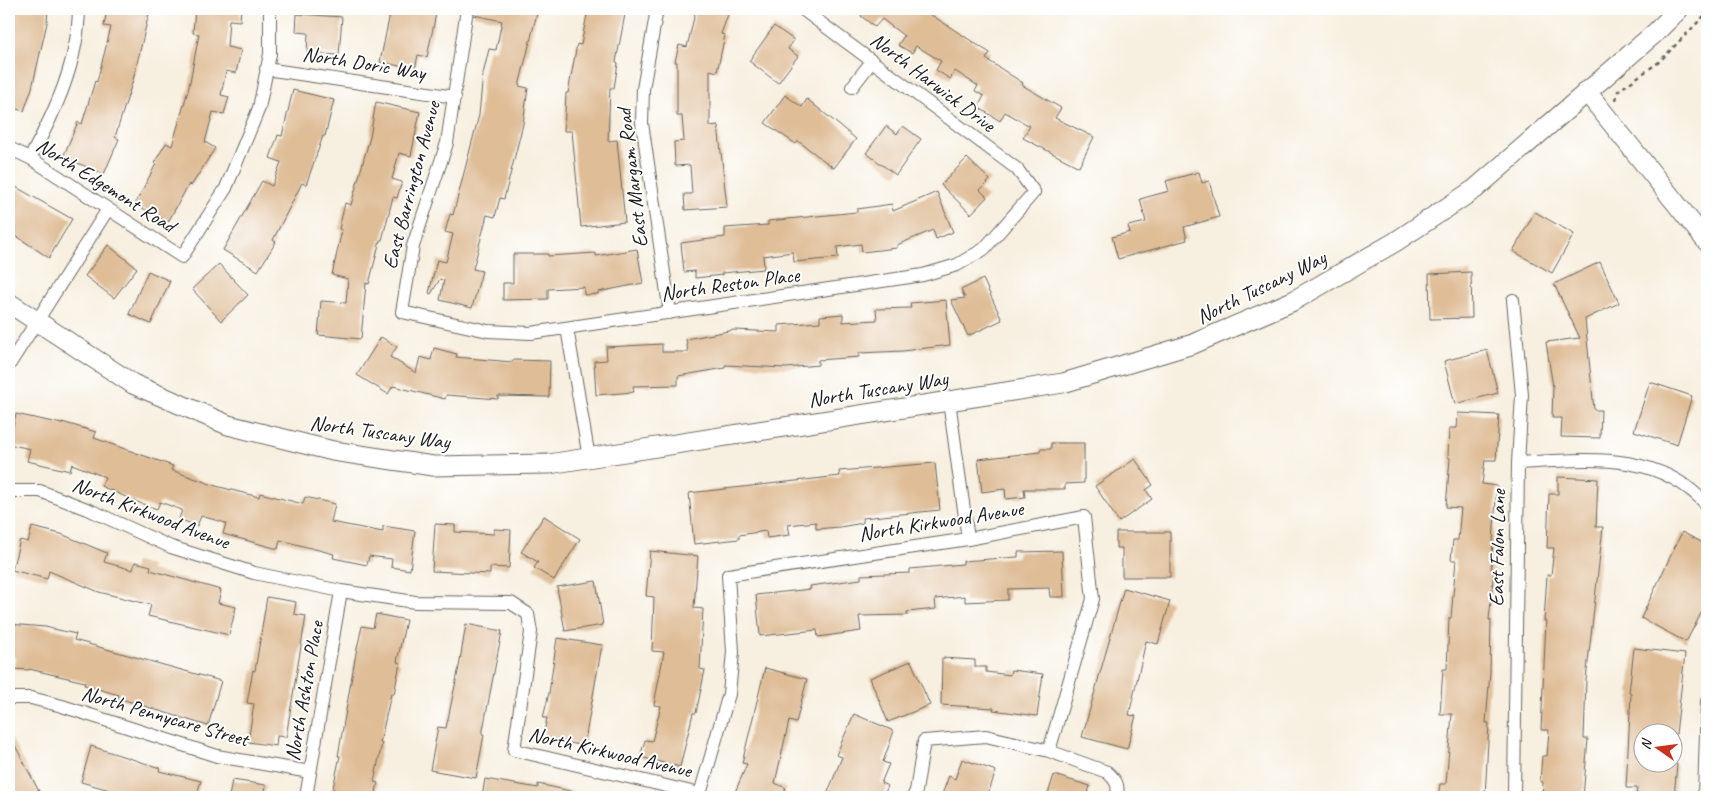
<svg xmlns="http://www.w3.org/2000/svg" width="1716" height="806" font-family="Caveat,sans-serif">
  <style>
    .building { fill: #dfbd97 }
    .lines { fill: none; stroke-linecap: round; stroke-linejoin: round }
    .street-casing { stroke: #696660; stroke-width: 14 }
    .secondary-casing { stroke: #696660; stroke-width: 21 }
    .path { stroke: #696660; stroke-width: 2.5; stroke-dasharray: 4 4; stroke-linecap: butt }
    .street { stroke: #fff; stroke-width: 12 }
    .secondary { stroke: #fff; stroke-width: 19 }
    .labels { text-anchor: middle; stroke-width: 4; stroke-linejoin: round; paint-order: stroke }
    .street-label { font-size: 21px; fill: #1c1c1c; stroke: #fff }
  </style>
  <rect width="100%" height="100%" fill="#fff"/>
  <filter id="ink" filterUnits="userSpaceOnUse"><feTurbulence type="fractalNoise" baseFrequency=".02" numOctaves="2"/><feDisplacementMap in="SourceGraphic" scale="10" xChannelSelector="R" yChannelSelector="G"/><feConvolveMatrix kernelMatrix="1 2 1 2 8 2 1 2 1" color-interpolation-filters="sRGB"/></filter>
  <filter id="wash" filterUnits="userSpaceOnUse"><feTurbulence type="fractalNoise" baseFrequency=".0096" numOctaves="4" result="noise"/><feDisplacementMap in="SourceGraphic" scale="20" xChannelSelector="R" yChannelSelector="G"/><feGaussianBlur stdDeviation="1.12" result="paint"/><feColorMatrix in="noise" values="0 0 0 0 0 0 0 0 0 0 0 0 0 0 0 0 0 1.4 0 .05"/><feComposite in="paint" operator="in"/></filter>
  <g filter="url(#wash)">
    <rect width="100%" height="100%" fill="#f7efdf"/>
    <g id="blocks">
      <path class="building" d="M9,9h39l-1,14 -15,65 -8,23 -15,-4z
        M107,9h43l-17,71 -18,57 4,2 -15,35 -41,-17 15,-35 4,2 13,-43 2,1 14,-55 -7,-1z
        M195,9h46l-1,12 -11,-1 -2,27 14,3 -5,23 -10,-2 -5,24 8,2 -5,17 -11,-2 -8,30 10,6 -24,38 -2,-2 -21,38 -33,-18 21,-40 -2,-1 12,-20 6,3 17,-59 10,-53 -6,-1z
        M391,9h46l-10,48 -9,-2 -3,14 -35,-7z
        M475,9h63l-19,77 9,2 -5,36 -19,75 -4,-1 -5,19 -8,-2 -14,54 9,2 -10,37 -32,-8 4,-20 -4,-1 -9,15 -2,-1 8,-33 9,2 7,-28 -8,-2 5,-18 3,1 26,-100 4,-41 6,-25 7,1 6,-29 -28,-6z
        M588,9h38l-10,53 2,1 -4,25h-4l-2,53 9,-1 8,82 -44,5 -9,-96h-8l2,-38h2l9,-49 4,1z
        M696,9h34l-9,25 4,1 -8,37 -7,-2v56l8,-1 9,82 -42,3 -1,-16h8l-2,-29 -15,1 -1,-24 10,-1 -2,-25h-5v-54h-2l4,-17 8,2z
        M866,9h56l68,44 -4,6 37,24 -1,2 39,23 -6,10 39,19 -15,30 -56,-29 7,-12 -25,-14 -5,9 -22,-14 6,-11 -9,-5 3,-5 -23,-15 -5,8 -14,-9 5,-9 -25,-15 -4,7 -14,-8 6,-9 -22,-17 -7,8 -14,-11z
        M297,14l45,3 -3,38 -32,-2 1,-20 -12,-1z
        M774,26l20,14 -6,9 10,7 -20,27 -29,-22z
        M293,90l41,10 -9,36h-2l-17,49 -4,-2 -29,57 3,2 -18,29 -35,-21 39,-69 10,5 9,-24 -11,-4 8,-23 4,1z
        M785,95l17,12 5,-8 49,40 -22,29 -36,-27 -2,3 -31,-21z
        M376,102l44,10 -9,44 -12,-3 -7,26 10,3 -5,16 -4,-1 -11,43h-2l-11,44 -3,-1 -5,56 -43,-4 3,-34 25,2 2,-24 -16,-4 10,-45 -3,-1 6,-26 6,2 19,-68z
        M886,126l11,8 6,-8 18,13 -25,36 -30,-22z
        M967,158l23,22 -10,10 7,7 -16,17 -30,-29z
        M1199,172l3,11 7,-2 10,36 -35,10 3,13 -69,19 -6,-22 18,-5 -2,-6 18,-4 -6,-23 29,-8 -3,-10z
        M9,183l63,36 -23,39 -40,-27z
        M937,192l16,40 -17,7 -3,-9 -36,15v3l-35,4 -1,-8 -24,3 1,11 -44,4 -1,-10 -30,4 1,13 -42,4v2l-27,3v-7l-11,1 -3,-29 44,-6v-9l43,-3v-4l89,-9v-3l35,-5 1,7z
        M1535,212l39,22 -22,39 -39,-22z
        M108,245l29,23 -23,30 -29,-22z
        M637,249l6,34 -45,9v2l-14,1v-8l-36,2v10l-45,1v-17h10v-29h35v2l48,-3v3z
        M1600,262l19,41 -34,16 9,91h7l-1,28 -39,-1 1,-19h-10l1,-31 -7,-45 34,-4 -26,-54z
        M219,264l29,31 -27,26 -29,-32z
        M148,271l22,10 -19,43 -22,-10z
        M1471,272l1,46 -42,1 -1,-45z
        M983,279l19,41 -34,16 -17,-36 14,-2 -4,-8z
        M946,300l4,45 -47,6 -44,2v4l-41,3v5l-32,3 -61,-3v3l-47,8v9l-45,1 1,6 -38,3 -2,-34 13,-1 -1,-13 56,-3v8h26l-2,-13 48,-9 45,2v-7l41,-3v-6l23,-2v8l34,-2 -1,-11 35,-1 -1,-5z
        M381,337l16,10 -7,10 26,16 4,-16 11,3 3,-12 23,6 -1,3 56,5 1,-2 37,1 -1,36 -51,-1v3l-52,-4 -1,4 -52,-13 -5,8 -31,-19z
        M1487,350l11,43 -43,11 -11,-43z
        M1650,382l42,14 -15,49 -43,-14z
        M1458,413l41,2 -3,45h-11l-3,24 15,2 -6,83h3l-5,51h2l-1,52 -4,51h3l-4,74h-47l2,-13h6l6,-70h-12l3,-45h4l2,-51h2l5,-58h-5l2,-20h5l3,-32 -15,-1 4,-49 -2,-1 1,-29h8z
        M16,414l46,10v-2l34,10 -2,6 79,28 -2,4 45,16 43,11 1,-4 43,11 2,-7 30,7 -4,18 52,10v-6l32,5 -5,39 -19,-3 1,-8 -23,-3 -2,9 -34,-7 1,-4 -54,-14 -2,9 -55,-15 3,-11 -25,-7 -4,10 -18,-7 3,-9 -22,-8 -3,7 -20,-7 -36,-16 4,-9 -33,-13 -2,7 -43,-10 3,-12 -21,-5z
        M1051,443h33v40l-19,1v5h-41l1,8 -19,2 -1,-10 -23,3 -4,-33 62,-7v-3h11z
        M1135,459l18,26 -7,5 6,9 -33,23 -24,-36z
        M935,463l5,47 -77,8v5l-23,4 -24,2v-7l-28,3 2,10 -23,3 -1,-7 -27,4v4l-45,5 -5,-51 151,-17 -1,-5z
        M1558,477l40,2 -2,48h7l-17,153 -2,59h4l-5,58h-41l1,-15 -3,-1 2,-25h5l2,-26h-8l5,-109h-2l3,-46h4l3,-27h-7l2,-54h9z
        M544,516l36,23 -26,41 -20,-12 4,-6 -17,-10z
        M435,524l20,1v7l39,2v-5l17,1 -2,38 -19,-1v7l-58,-3z
        M32,527l29,7 46,19 -3,9 29,8 2,-8 16,4 -1,4 71,20 -3,13 18,4 -7,28 -81,-19 3,-11 -52,-13 -50,-21 -2,8 -35,-9 8,-30 8,2z
        M1116,532h54v45h-48v-29h-6z
        M1682,532l25,13v57l-21,40 -45,-24z
        M650,551l48,5 -4,52 9,1 -3,60 5,1 -9,43h-3l-13,54 -40,-10 5,-17 7,1 9,-35 -7,-1 10,-53 -12,-1 2,-54 -8,-1z
        M1062,551l2,46h-14l-1,-9 -41,1v11l-43,2v-6l-30,3 1,10 -29,3 1,3 -49,1 2,15 -43,6 -1,-7 -57,6 -4,-41 55,-6 -1,-3 51,-7v-4l49,-2v-4l53,-5v-3l55,-4v-5z
        M596,581l7,44 -38,6 -8,-44z
        M1124,588l46,13 -12,43 -12,-3 -17,74 7,1 -9,33 -45,-12z
        M267,597l29,5 -2,12 12,2 -20,121 -9,-1 -1,10 -28,-4 6,-38 -7,-1 6,-33 2,1z
        M376,614l30,6 -9,42 3,1 -6,31h-3l-11,49h2l-8,39 4,1 -3,14h-44l9,-41h-2l18,-103 6,-27 11,2z
        M9,624l36,3 31,7 -2,6 147,41 -13,45 -90,-28 1,-3 -35,-10 1,-3 -56,-13v1l-15,-1 1,-12 -6,-1z
        M466,624l36,7 -20,104h2l-8,43 -46,-8 8,-43 8,1 13,-61z
        M557,638l45,7 -18,101 -41,-9 4,-19h-4l6,-25z
        M1634,648l51,6 -9,80h-32v30h33l-3,33h-38l1,-9h-11l5,-94 -2,-1z
        M942,658l33,2v7h11v5l24,3 1,-5 32,4 -6,42 -44,-6 1,-2 -53,-3z
        M911,661l19,44 -42,17 -18,-44z
        M765,668l42,11 -11,44 -7,-2 -14,62 11,5 -4,9h-49l14,-33 -5,-1z
        M854,714l40,17 -11,31 6,2 -8,19 7,3 -5,11h-57l16,-40 -6,-2z
        M9,734l33,63h-33z
        M91,746l69,22 -1,3 42,10 -5,16h-81l2,-5 -36,-10z
        M962,759l34,12 -9,26h-46l8,-21 6,3z
        M1054,775l36,11 -3,11h-40z
        M485,779l53,9v-4l37,8v5h-93z
        M232,780l34,5 -2,12h-35z"/>
    </g>
  </g>
  <g filter="url(#ink)">
    <use href="#blocks" fill-opacity="0" stroke="#696660" stroke-width="1"/>
    <g class="lines">
      <g class="street-casing">
        <path id="street" d="M467,9l-20,134 -34,103 -11,66 86,19 43,2 392,-58 34,-10 27,-16 50,-57 -17,-23 -215,-160
          M657,9l-14,80 -1,34 28,190
          M266,69l189,28
          M852,87l20,-26
          M9,148l21,10 152,99 44,-69 33,-80 11,-54v-45
          M30,158c25,-46 48,-95 49,-149
          M1513,300l9,95 -4,68 -4,334
          M567,328l22,130
          M9,365l99,-156
          M949,401l19,138
          M1518,463c68,-3 138,-14 189,42
          M9,491h31l52,20 79,36 83,26 87,18 74,11 96,1 17,11 3,18 -17,118 186,44 29,-100 4,-42 -5,-77 240,-36 116,-22 9,82 -44,152
          M9,698h22l31,8 155,50 93,16
          M306,797l35,-206
          M913,797l3,-6 8,-50 62,-5 63,15 58,21c9,8 13,14 9,25
          M1704,797l3,-96"/>
      </g>
      <g class="secondary-casing">
        <path id="secondary" d="M1586,91l121,151
          M9,303l124,81 95,41 105,26 100,15 116,-2 514,-81 130,-39 100,-43 102,-59 80,-53 180,-156 24,-24"/>
      </g>
      <path class="path" d="M1616,100l2,-9 41,-29 48,-49"/>
      <use href="#street" class="street"/>
      <use href="#secondary" class="secondary"/>
    </g>
  </g>
  <g class="labels">
    <g class="street-label">
      <text transform="translate(364 63) rotate(9)" y="7">North Doric Way</text>
      <text transform="translate(933 82) rotate(37)" y="7">North Harwick Drive</text>
      <text transform="translate(632 178) rotate(-97)" y="7">East Margam Road</text>
      <text transform="translate(106 185) rotate(32)" y="7">North Edgemont Road</text>
      <text transform="translate(411 185) rotate(-75)" y="7">East Barrington Avenue</text>
      <text transform="translate(730 284) rotate(-8)" y="7">North Reston Place</text>
      <text transform="translate(1261 287) rotate(-26)" y="7">North Tuscany Way</text>
      <text transform="translate(878 389) rotate(-9)" y="7">North Tuscany Way</text>
      <text transform="translate(380 432) rotate(8)" y="7">North Tuscany Way</text>
      <text transform="translate(151 513) rotate(21)" y="7">North Kirkwood Avenue</text>
      <text transform="translate(941 521) rotate(-9)" y="7">North Kirkwood Avenue</text>
      <text transform="translate(1497 548) rotate(-89)" y="7">East Falon Lane</text>
      <text transform="translate(304 691) rotate(-80)" y="7">North Ashton Place</text>
      <text transform="translate(165 716) rotate(16)" y="7">North Pennycare Street</text>
      <text transform="translate(610 752) rotate(13)" y="7">North Kirkwood Avenue</text>
    </g>
  </g>
  <rect width="1716" height="806" fill="none" stroke="#fff" stroke-width="30"/>
  <g transform="translate(1658 748) rotate(284)"><circle r="24" fill="#ffffff" stroke="#a4a4a4"/>
  <path d="M0-4L9 19L0 12L-9 19Z" fill="#c8321e"/>
  <text y="-8" font-size="14" font-weight="bold" text-anchor="middle" fill="#1c1c1c">N</text>
  </g>
</svg>
